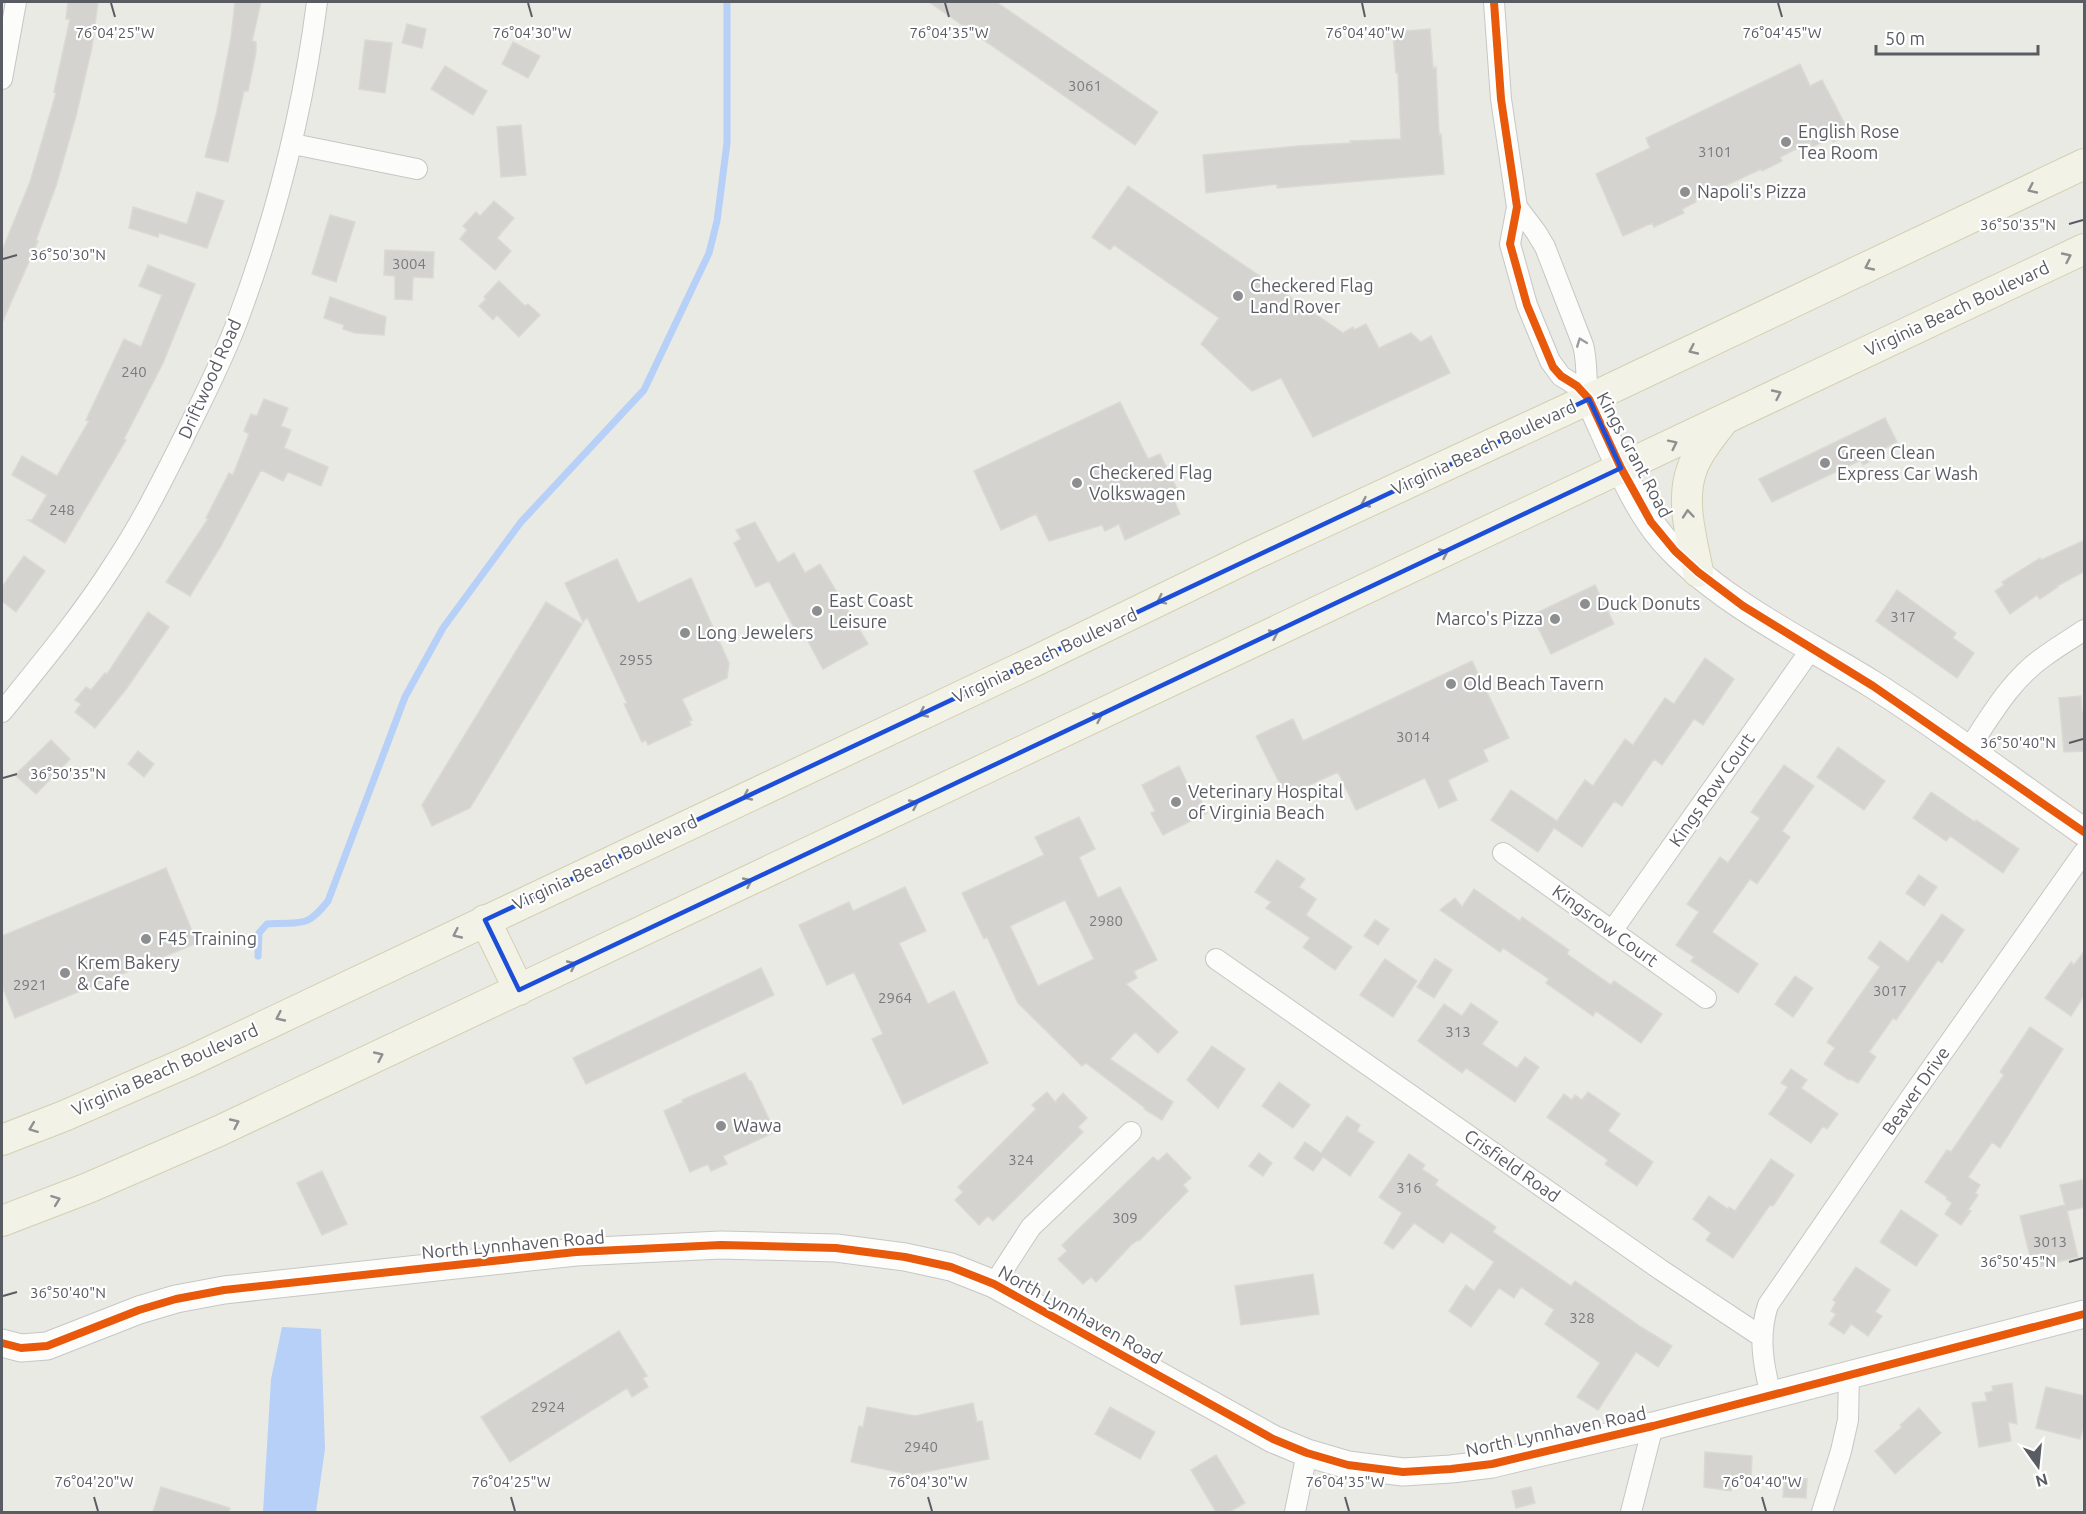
<svg xmlns="http://www.w3.org/2000/svg" width="2086" height="1514" font-family="Ubuntu,sans-serif">
  <style>
    .water { fill: #b6d0f7 }
    .lines { fill: none; stroke-linecap: round; stroke-linejoin: round }
    .stream { stroke: #b6d0f7; stroke-width: 7 }
    .building { fill: #d4d3cf; stroke: #dad9d3; stroke-width: 1.5; fill-rule: evenodd }
    .street-casing { stroke: #c6c6c6; stroke-width: 22 }
    .secondary-casing { stroke: #c6c7c6; stroke-width: 29 }
    .primary-casing { stroke: #d3d0b1; stroke-width: 32 }
    .street { stroke: #fcfcfb; stroke-width: 20 }
    .secondary { stroke: #fcfcfb; stroke-width: 27 }
    .primary { stroke: #f2f2e7; stroke-width: 30 }
    .cycleway-casing { stroke: #fff; stroke-width: 11 }
    .cycleway { stroke: #e8590c; stroke-width: 8 }
    .oneway { stroke: #8f9091 }
    .oneway2 { stroke: #9b9ca0 }
    .marked { fill: none; stroke: #1d4ed8; stroke-width: 4.5; stroke-linejoin: round }
    .ticks { fill: none; stroke: #5a5c63; stroke-width: 2 }
    .poi-dot { fill: #8c8e90; stroke: #fff; stroke-width: 2 }
    .labels { text-anchor: middle; stroke-width: 4.5; stroke-linejoin: round; paint-order: stroke }
    .number-label { font-size: 15px; fill: #797a7e }
    .poi-label { font-size: 18px; fill: #5a5c63; stroke: #fff; text-anchor: start }
    .street-label { font-size: 18px; fill: #5a5c63; stroke: #fff }
    .ticks-label { font-size: 15px; text-anchor: middle; fill: #5a5c63; stroke: #fff; stroke-width: 4.5; stroke-linejoin: round; paint-order: stroke }
  </style>
  <rect width="100%" height="100%" fill="#eaeae4"/>
  <path class="water" d="M282,1327l39,2 4,120 -9,63h-53l8,-133z"/>
  <g class="lines">
    <path class="stream" d="M258,956l1,-23 8,-9c34,-3 38,6 61,-23l77,-204 38,-69 78,-106 123,-132 65,-137 8,-32 10,-78v-141"/>
  </g>
  <path class="building" d="M68,2h30l-6,45 -16,69 -20,70 -20,54 2,1 -36,82v-72l28,-69 26,-89 -2,-1 16,-73h-4z
    M235,2h26l-9,39 4,1v10l-8,39h-4l-16,71 -23,-5 12,-46 14,-73z
    M929,2h67l162,110 -23,33z
    M407,24l19,5 -4,19 -20,-5z
    M1430,29l3,39 3,-1 3,68 2,-1 3,40 -167,14v-4l-71,9 -3,-38 95,-9 53,-3 -1,-2 51,-2 -3,-66h-2l-3,-41z
    M365,40l27,3 -7,50 -26,-4z
    M513,42l27,14 -12,22 -26,-14z
    M1800,64l10,22 12,-6 28,54 -17,8 -2,-4 -19,9 -2,-5 -30,15 2,4 -20,10 -1,-2 -66,31 1,2 -14,7 2,4 -30,14 -2,-4 -29,13 -27,-62 54,-26 -4,-10z
    M445,66l42,25 -14,24 -42,-26z
    M521,125l5,50 -25,2 -4,-50z
    M1128,186l215,147 10,-6 1,3 12,-6 13,24 32,-15 10,9 10,-6 19,37 -137,64 -32,-59 -29,13 -51,-47 18,-26 -105,-73 -4,5 -18,-13z
    M197,192l27,9 -17,47 -48,-15 -1,4 -29,-9 4,-21 54,17z
    M494,201l20,17 -17,20 14,13 -16,19 -35,-31 7,-9 -4,-4 13,-14 4,4z
    M330,215l25,7 -19,60 -24,-8z
    M385,250l49,2 -1,26 -20,-1 -1,23 -17,-1v-23l-11,-1z
    M148,265l47,19 -32,79 -39,76 2,1 -61,103 -37,-23h4l15,-25 -35,-20 10,-19 35,20 32,-55 -3,-1 38,-81 17,8 21,-52 -23,-9z
    M499,281l26,25 3,-2 12,11 -21,22 -22,-22 -4,5 -14,-14 7,-7 -2,-2z
    M330,297l56,20 -2,18 -29,-2 -12,-4 1,-4 -20,-7z
    M264,399l24,9 -7,18 10,4 -7,18 44,19 -7,19 -33,-14 -5,9 -22,-11 -40,76 -31,50 -24,-14 42,-63 -2,-1 23,-45 4,2 16,-41 -5,-3 7,-17 6,2z
    M1120,402l28,57 12,-5 20,41 -7,3 7,16 -55,26 -6,-16 -14,7 -3,-6 -53,16 -13,-27 -35,16 -27,-59z
    M1885,418l12,24 -18,9 2,5 -18,9 -2,-5 -89,42 -13,-23z
    M755,522l23,41 16,-10 11,20 15,-9 48,80 -45,25 -20,-37 -5,3 -29,-54 -13,6 -22,-44 7,-4 -5,-9z
    M2085,540v31l-28,15 1,1 -18,12 -3,-4 -27,19 -15,-23 9,-6 -2,-3 38,-24 1,2z
    M24,556l21,15 -29,41 -14,-11v-14z
    M617,559l21,44 53,-25 38,85 -2,15 -45,21 10,21 -3,1 2,4 -43,20 -2,-5 -4,2 -18,-38 3,-1 -40,-86 -4,5 -18,-39z
    M1595,585l19,39 -63,30 -19,-39z
    M1897,590l59,43 -3,5 21,15 -17,25 -81,-57z
    M546,602l36,22 -112,184 -38,18 -10,-21z
    M148,612l21,15 -42,61 -32,40 -20,-16 6,-8 -6,-4 11,-13 5,3 14,-17 2,1z
    M1705,658l29,21 -31,46 -9,-6 -32,46 -8,-6 -32,47 -8,-5 -32,46 -28,-19 -16,24 -47,-32 20,-30 46,31 28,-41 8,6 32,-47 8,6 32,-47 9,6z
    M1472,661l37,77 -26,12 5,11 -40,19 9,20 -18,8 -14,-30 -69,32 -18,-38 -52,24 -30,-60 37,-17 10,22z
    M2081,696l1,16h3v39l-21,1 -5,-54z
    M51,740l19,19 -34,35 -21,-19z
    M1838,747l47,34 -21,29 -47,-33z
    M138,751l16,13 -10,13 -16,-13z
    M1784,765l30,21 -32,45 8,6 -33,47 -7,-5 -38,53 46,32 -20,29 -47,-32 3,-4 -18,-12 23,-33 -12,-8 33,-47 8,6 32,-45 -9,-6z
    M1179,766l13,27 4,-3 11,23 -44,22 -12,-22 4,-2 -13,-26z
    M1931,792l44,30 1,-2 43,29 -16,24 -53,-37 -4,5 -33,-23z
    M1079,817l16,32 -16,8 19,41 22,-11 37,73 -23,11 3,7 -11,6 52,48 -20,21 -23,-21 -25,27 63,43 -11,18 -18,-11 1,-1 -59,-45 -4,3 -64,-63 -31,-66 -3,2 -22,-46 82,-38 -9,-18zM1065,900l29,59 -56,27 -28,-60z
    M1277,860l28,19 -6,8 17,12 -10,16 46,32 -17,23 -32,-23 7,-9 -44,-30 5,-6 -16,-10z
    M166,868l31,75 -182,75 -13,-32v-50z
    M1919,875l18,12 -13,19 -18,-13z
    M905,887l21,44 -27,12 29,61 26,-13 34,72 -85,41 -31,-65 11,-5 -29,-62 -27,13 -28,-60 50,-23 4,9z
    M1474,889l46,32 2,-4 47,33 -2,4 44,31 3,-4 48,33 -21,29 -45,-32 -3,5 -47,-33 3,-4 -46,-31 -3,4 -60,-42 15,-12 7,9z
    M1942,914l22,16 -22,33 -4,-3 -42,60 -3,-2 -24,34 7,5 -18,26 -8,-4 -1,1 -25,-16 11,-16 -8,-6 53,-75 -12,-9 12,-17 28,21z
    M1375,920l14,9 -11,16 -14,-9z
    M2085,950v44l-14,22 -26,-18 26,-36 3,3z
    M1385,959l32,22 -24,36 -33,-22z
    M1435,959l17,11 -18,28 -17,-11z
    M761,968l13,27 -188,89 -13,-26z
    M1795,976l18,12 -20,29 -18,-13z
    M1471,1003l27,19 -16,22 35,24 8,-11 14,10 -24,35 -49,-34 -4,5 -44,-32 26,-37 18,12z
    M2030,1027l33,22 -63,99 -8,-6 -24,35 12,8 -5,8 3,2 -10,15 3,1 -10,14 -16,-11 7,-11 -6,-4 1,-2 -22,-15 22,-32 4,2 53,-77 -4,-3z
    M1212,1046l33,23 -27,39 -31,-28z
    M1791,1069l16,11 -6,8 37,26 -11,15 -4,-3 -12,17 -42,-29 19,-27 -7,-4z
    M745,1073l4,8h2l24,51 -52,24 4,8 -16,7 -3,-7 -18,8 -26,-61 19,-9 -1,-2z
    M1279,1082l31,23 -17,23 -31,-22z
    M1047,1092l8,10 8,-9 24,25 -9,9 5,5 -90,89 -5,-5 -9,9 -24,-25 8,-8 -5,-5 78,-78 -4,-4z
    M1588,1092l32,22 -12,17 45,31 -16,24 -32,-22 3,-4 -61,-43 17,-23 8,6 3,-5 7,5z
    M1347,1116l13,9 -3,6 17,11 -24,34 -27,-19 -10,14 -19,-13 11,-16 16,11z
    M1167,1153l24,25 -8,7 5,6 -49,50 -1,-1 -7,5 -29,31 -6,6 -5,-5 -8,7 -25,-25 9,-8 -5,-6 91,-88 5,4z
    M1259,1153l13,10 -9,13 -14,-10z
    M1409,1154l16,11 -3,4 16,11 -3,5 61,42 -3,5 78,54 4,-5 66,46 31,19 -14,21 -22,-15 -38,58 -21,-13 23,-34 -55,-39 9,-14 -33,-23 -7,11 -15,-10 -28,39 -22,-16 17,-26 8,6 20,-29 -43,-30 -8,11 -29,-20 -21,26 -9,-6 18,-30 -23,-16z
    M1771,1159l23,16 -21,31 -3,-1 -37,53 -27,-18 5,-7 -18,-14 16,-23 19,13 1,-2 6,4z
    M322,1171l25,53 -25,11 -25,-52z
    M2082,1180l3,10v17l-18,4 11,46 -45,11 -13,-52 45,-11 -5,-20z
    M1901,1210l37,25 -22,31 -36,-24z
    M1856,1267l34,23 -15,22 7,4 -14,20 -17,-12 -7,10 -15,-10 7,-10 -5,-3 5,-9 -3,-2z
    M1313,1274l6,40 -78,11 -6,-39z
    M619,1331l28,45 -4,2 5,9 -16,10 -5,-9 -117,74 -29,-45z
    M2012,1383l5,41 -9,-2 3,19 -32,6 -7,-44 15,-2 -2,-8 8,-2 -1,-5z
    M2046,1387l39,9v26l-5,17 -44,-11z
    M973,1403l4,19 5,-1 7,38 -78,16 -60,-13 8,-36 4,1 4,-20 48,9z
    M1110,1407l45,25 -15,27 -45,-25z
    M1919,1408l22,25 -46,41 -20,-23 27,-24 -2,-2z
    M1705,1452l47,4 -1,23 -19,-1 -1,13 -27,-4z
    M1216,1455l29,48 -16,9h-13l-25,-42z
    M1785,1477l22,2 -1,19 -23,-1z
    M161,1487l69,21 -1,4h-76z
    M1531,1487l4,16 -19,5 -4,-17z"/>
  <g class="lines">
    <g class="street-casing">
      <path id="street" d="M1494,2l7,97 16,108 -7,37 17,61 23,56 11,15 16,10 12,13
        M2,79l14,-77
        M293,144l124,25
        M1517,207l19,25 9,15 38,98c5,18 2,36 6,54
        M2,712c39,-48 79,-96 112,-148 26,-39 47,-81 68,-123 19,-39 40,-79 55,-119 39,-104 66,-211 80,-320
        M1968,750c22,-33 43,-71 77,-94 12,-9 26,-17 39,-26
        M1503,853l203,145
        M1612,931l200,-283
        M1216,959l445,311 101,67
        M994,1284l37,-57 100,-95
        M1771,1395c-8,-31 -13,-59 -3,-90l141,-205 175,-248
        M1295,1512l12,-59
        M1631,1512l22,-86
        M1822,1512l19,-61 7,-31 1,-44"/>
    </g>
    <g class="secondary-casing">
      <path id="secondary" d="M1589,399c21,44 43,104 74,140 54,62 140,102 209,145 73,46 142,99 212,148
        M2,1343l19,5 26,-2 92,-36 37,-11 48,-9 352,-38 145,-7 115,3 69,9 46,10 43,17 279,155 34,14 41,12 55,7 48,-3 41,-5 161,-38 431,-112"/>
    </g>
    <g class="primary-casing">
      <path id="primary" d="M1698,572c-6,-33 -18,-71 -6,-103 6,-18 20,-33 31,-48
        M485,920l34,70
        M2,1140l62,-24 126,-55 843,-399 218,-106 338,-157 495,-235
        M2,1221l86,-33 131,-57 1865,-882"/>
    </g>
    <use href="#street" class="street"/>
    <use href="#secondary" class="secondary"/>
    <use href="#primary" class="primary"/>
    <g class="cycleway-casing">
      <path id="cycleway" d="M1494,2l7,97 16,108 -7,37 17,61 26,62 8,9 16,10 12,13 32,69 30,54 24,29 23,21 45,34 130,80 211,146
        M2,1343l19,5 26,-2 92,-36 37,-11 48,-9 352,-38 145,-7 115,3 69,9 46,10 43,17 279,155 34,14 41,12 55,7 48,-3 41,-5 161,-38 431,-112"/>
    </g>
    <use href="#cycleway" class="cycleway"/>
  </g>
  <defs><path id="oneway-chevron" d="M-2-3.5L2.5 0L-2 3.5" fill="none" stroke-width="1.6" stroke-linecap="round" stroke-linejoin="round" transform="scale(1.5)"/></defs>
  <g class="oneway">
    <use href="#oneway-chevron" transform="translate(2032 189) rotate(155)"/>
    <use href="#oneway-chevron" transform="translate(2067 257) rotate(-25)"/>
    <use href="#oneway-chevron" transform="translate(1869 266) rotate(155)"/>
    <use href="#oneway-chevron" transform="translate(1693 350) rotate(155)"/>
    <use href="#oneway-chevron" transform="translate(1777 394) rotate(-25)"/>
    <use href="#oneway-chevron" transform="translate(1673 444) rotate(-26)"/>
    <use href="#oneway-chevron" transform="translate(1365 503) rotate(155)"/>
    <use href="#oneway-chevron" transform="translate(1688 514) rotate(-95)"/>
    <use href="#oneway-chevron" transform="translate(1444 553) rotate(-25)"/>
    <use href="#oneway-chevron" transform="translate(1161 600) rotate(154)"/>
    <use href="#oneway-chevron" transform="translate(1274 634) rotate(-25)"/>
    <use href="#oneway-chevron" transform="translate(923 713) rotate(155)"/>
    <use href="#oneway-chevron" transform="translate(1098 717) rotate(-25)"/>
    <use href="#oneway-chevron" transform="translate(747 796) rotate(155)"/>
    <use href="#oneway-chevron" transform="translate(914 804) rotate(-25)"/>
    <use href="#oneway-chevron" transform="translate(748 882) rotate(-25)"/>
    <use href="#oneway-chevron" transform="translate(457 934) rotate(155)"/>
    <use href="#oneway-chevron" transform="translate(572 965) rotate(-25)"/>
    <use href="#oneway-chevron" transform="translate(280 1017) rotate(155)"/>
    <use href="#oneway-chevron" transform="translate(379 1056) rotate(-25)"/>
    <use href="#oneway-chevron" transform="translate(235 1123) rotate(-25)"/>
    <use href="#oneway-chevron" transform="translate(33 1128) rotate(159)"/>
    <use href="#oneway-chevron" transform="translate(56 1200) rotate(-21)"/>
  </g>
  <use class="oneway2" href="#oneway-chevron" transform="translate(1581 342) rotate(-111)"/>
  <path class="marked" d="M1589,399l32,69 -1102,522 -34,-70z"/>
  <path class="ticks" d="M111,3l4,14M528,3l4,14M945,3l4,14M1362,3l3,14M1778,3l4,14M2069,224l14,-4M3,259l14,-4M2069,743l14,-4M3,778l14,-4M2069,1262l14,-4M3,1296l14,-4M94,1497l4,14M511,1497l4,14M928,1497l4,14M1345,1497l4,14M1762,1497l4,14"/>
  <g class="poi-dot">
    <circle cx="1786" cy="142" r="6"/>
    <circle cx="1685" cy="192" r="6"/>
    <circle cx="1238" cy="296" r="6"/>
    <circle cx="1825" cy="463" r="6"/>
    <circle cx="1077" cy="483" r="6"/>
    <circle cx="1585" cy="604" r="6"/>
    <circle cx="817" cy="611" r="6"/>
    <circle cx="1555" cy="619" r="6"/>
    <circle cx="685" cy="633" r="6"/>
    <circle cx="1451" cy="684" r="6"/>
    <circle cx="1176" cy="802" r="6"/>
    <circle cx="146" cy="939" r="6"/>
    <circle cx="65" cy="973" r="6"/>
    <circle cx="721" cy="1126" r="6"/>
  </g>
  <g class="labels">
    <g class="number-label">
      <text x="1085" y="91">3061</text>
      <text x="1715" y="157">3101</text>
      <text x="409" y="269">3004</text>
      <text x="134" y="377">240</text>
      <text x="62" y="515">248</text>
      <text x="1903" y="622">317</text>
      <text x="636" y="665">2955</text>
      <text x="1413" y="742">3014</text>
      <text x="1106" y="926">2980</text>
      <text x="30" y="990">2921</text>
      <text x="1890" y="996">3017</text>
      <text x="895" y="1003">2964</text>
      <text x="1458" y="1037">313</text>
      <text x="1021" y="1165">324</text>
      <text x="1409" y="1193">316</text>
      <text x="1125" y="1223">309</text>
      <text x="2050" y="1247">3013</text>
      <text x="1582" y="1323">328</text>
      <text x="548" y="1412">2924</text>
      <text x="921" y="1452">2940</text>
    </g>
    <g class="poi-label">
      <text x="1798" y="138">English Rose<tspan x="1798" dy="21">Tea Room</tspan></text>
      <text x="1697" y="198">Napoli's Pizza</text>
      <text x="1250" y="292">Checkered Flag<tspan x="1250" dy="21">Land Rover</tspan></text>
      <text x="1837" y="459">Green Clean<tspan x="1837" dy="21">Express Car Wash</tspan></text>
      <text x="1089" y="479">Checkered Flag<tspan x="1089" dy="21">Volkswagen</tspan></text>
      <text x="829" y="607">East Coast<tspan x="829" dy="21">Leisure</tspan></text>
      <text x="1597" y="610">Duck Donuts</text>
      <text x="1543" y="625" text-anchor="end">Marco's Pizza</text>
      <text x="697" y="639">Long Jewelers</text>
      <text x="1463" y="690">Old Beach Tavern</text>
      <text x="1188" y="798">Veterinary Hospital<tspan x="1188" dy="21">of Virginia Beach</tspan></text>
      <text x="158" y="945">F45 Training</text>
      <text x="77" y="969">Krem Bakery<tspan x="77" dy="21">&amp; Cafe</tspan></text>
      <text x="733" y="1132">Wawa</text>
    </g>
    <g class="street-label">
      <text transform="translate(1957 309) rotate(-25)" y="6">Virginia Beach Boulevard</text>
      <text transform="translate(210 379) rotate(-66)" y="6">Driftwood Road</text>
      <text transform="translate(1484 448) rotate(-25)" y="6">Virginia Beach Boulevard</text>
      <text transform="translate(1634 455) rotate(62)" y="6">Kings Grant Road</text>
      <text transform="translate(1045 656) rotate(-25)" y="6">Virginia Beach Boulevard</text>
      <text transform="translate(1712 790) rotate(-55)" y="6">Kings Row Court</text>
      <text transform="translate(605 863) rotate(-25)" y="6">Virginia Beach Boulevard</text>
      <text transform="translate(1605 926) rotate(36)" y="6">Kingsrow Court</text>
      <text transform="translate(165 1070) rotate(-24)" y="6">Virginia Beach Boulevard</text>
      <text transform="translate(1916 1091) rotate(-55)" y="6">Beaver Drive</text>
      <text transform="translate(1512 1166) rotate(35)" y="6">Crisfield Road</text>
      <text transform="translate(513 1245) rotate(-5)" y="6">North Lynnhaven Road</text>
      <text transform="translate(1080 1315) rotate(29)" y="6">North Lynnhaven Road</text>
      <text transform="translate(1556 1432) rotate(-12)" y="6">North Lynnhaven Road</text>
    </g>
  </g>
  <g class="ticks-label">
    <text x="115" y="38">76°04'25"W</text>
    <text x="532" y="38">76°04'30"W</text>
    <text x="949" y="38">76°04'35"W</text>
    <text x="1365" y="38">76°04'40"W</text>
    <text x="1782" y="38">76°04'45"W</text>
    <text x="2018" y="230">36°50'35"N</text>
    <text x="68" y="260">36°50'30"N</text>
    <text x="2018" y="748">36°50'40"N</text>
    <text x="68" y="779">36°50'35"N</text>
    <text x="2018" y="1267">36°50'45"N</text>
    <text x="68" y="1298">36°50'40"N</text>
    <text x="94" y="1487">76°04'20"W</text>
    <text x="511" y="1487">76°04'25"W</text>
    <text x="928" y="1487">76°04'30"W</text>
    <text x="1345" y="1487">76°04'35"W</text>
    <text x="1762" y="1487">76°04'40"W</text>
  </g>
  <rect width="2086" height="1514" fill="none" stroke="#5a5c63" stroke-width="6"/>
  <g transform="translate(2038 1466) rotate(165)" stroke="#ffffff" stroke-width="4.5" paint-order="stroke">
  <path d="M0-4.5L10 22L0 15L-10 22Z" fill="#5a5c63"/>
  <text y="-9" font-size="16" font-weight="bold" text-anchor="middle" fill="#5a5c63">N</text>
  </g>
  <path d="M1876 45v9h162v-9" fill="none" stroke="#5a5c63" stroke-width="3"/>
  <text x="1885" y="45" font-size="18" fill="#5a5c63" stroke="#ffffff" stroke-width="4.5" paint-order="stroke">50 m</text>
</svg>
